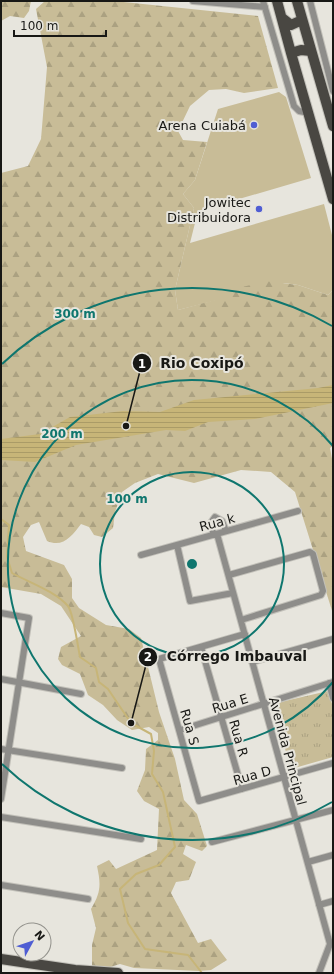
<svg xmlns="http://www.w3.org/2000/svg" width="334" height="974" font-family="'DejaVu Sans',sans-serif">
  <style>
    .green { fill: #c8bc97 }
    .forest { fill: url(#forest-firs) }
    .park { fill: url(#park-tufts) }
    .water { fill: url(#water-rules) }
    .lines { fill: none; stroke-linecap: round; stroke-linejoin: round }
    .stream { stroke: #c7b578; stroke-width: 2 }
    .street-casing { stroke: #c2c0b9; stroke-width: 8 }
    .primary-casing { stroke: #c2c0b9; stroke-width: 12 }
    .street { stroke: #8e8d8a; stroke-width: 6 }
    .primary { stroke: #494742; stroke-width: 10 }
    .ring { fill: none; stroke: #0f766e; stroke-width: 2 }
    .poi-dot { fill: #4f5dd3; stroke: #e7e5dd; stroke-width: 1.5 }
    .labels { text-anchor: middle; stroke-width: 4; stroke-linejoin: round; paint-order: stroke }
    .poi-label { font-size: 13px; fill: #181815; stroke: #e7e5dd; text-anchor: end }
    .street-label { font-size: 13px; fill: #181815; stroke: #e7e5dd }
    .centre { fill: #0f766e; stroke: #e7e5dd; stroke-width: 2 }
    .ring-label { font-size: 12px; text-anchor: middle; font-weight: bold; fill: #0f766e; stroke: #e7e5dd; stroke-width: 4; stroke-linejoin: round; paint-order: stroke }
    .leader { fill: none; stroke: #181815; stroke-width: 1.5 }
    .callout-dot { fill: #181815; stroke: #e7e5dd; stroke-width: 1.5 }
    .mark-label { font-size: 12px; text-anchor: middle; font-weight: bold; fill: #fff }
    .callout-label { font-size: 14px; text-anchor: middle; font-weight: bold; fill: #181815; stroke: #e7e5dd; stroke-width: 4; stroke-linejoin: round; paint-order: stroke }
  </style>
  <defs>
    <pattern id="forest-firs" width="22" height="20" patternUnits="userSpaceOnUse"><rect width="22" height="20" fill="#c8bc97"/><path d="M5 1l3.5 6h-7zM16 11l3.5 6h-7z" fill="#aba181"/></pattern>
    <pattern id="park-tufts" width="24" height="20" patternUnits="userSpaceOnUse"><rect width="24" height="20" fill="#c8bc97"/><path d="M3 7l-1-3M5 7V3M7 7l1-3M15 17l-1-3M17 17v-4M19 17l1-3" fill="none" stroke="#aba181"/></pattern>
    <pattern id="water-rules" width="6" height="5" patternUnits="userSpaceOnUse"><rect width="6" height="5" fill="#c7b578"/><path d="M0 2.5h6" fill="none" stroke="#aa9b67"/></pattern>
  </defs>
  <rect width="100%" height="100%" fill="#e7e5dd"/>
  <path class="green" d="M279,92l7,5 25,81 -113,33 -8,32 134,-39 9,35v51l-5,5 -30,-10 -14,-2 -106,27 -3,-20 19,-82 -11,-14 12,-14 23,-71z"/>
  <path class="forest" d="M1,1h30l-2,10 -5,7 -14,-2 -9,5z
    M45,1h69l144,15 20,72 -34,5 -18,-4 -17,1 -19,16 -12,25 5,9 24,2 -12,38 -12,14 11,14 -19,82 3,20 37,-10 27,-13 25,-6 31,4 30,10 5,-5v156l-3,2 3,16v150l-38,-122 -24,-20 -30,-2 -47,13 -36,-9 -23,9 -13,9 -7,20 -2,16 -11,9 -8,-2 -5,-8 -8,-3c-9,12 -18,24 -34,17l-8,-19 -8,3 -8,12 3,14 38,14 8,14v19l7,10 27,17 23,4 12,9 18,74 16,47 9,41 13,14 10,32 -5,5 -16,-6 -3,9 13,8 -7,18 -13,2 -5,11 27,50 13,-4 16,21 -16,10 -12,1 -65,-3 -14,-4 -13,4 -15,-2v-21l4,-17 -5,-19c10,-17 10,-24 6,-43l12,-6 7,9 41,-19 2,-41 -15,-8 -7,-10 8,-21 1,-21 12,-9v-7l-9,-6 -17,3 -15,-10 -14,-15 -15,-10 -8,-21 -18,-9 -4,-6 3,-12 20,-11 -20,-30 -20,-12 -40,-7v-414l27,-7 13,-27 6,-72 -11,-58z"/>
  <path class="park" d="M328,691l5,16v50l-42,12 -19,-65z"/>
  <path class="water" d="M333,385v18l-78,16 -47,3 -23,9 -19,-1 -90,15 -41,17 -34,-2v-21l39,-5 30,-17 53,-6 37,1 34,-12 124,-12z"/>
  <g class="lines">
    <path class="stream" d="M1,519l8,6 -2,32 5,16c18,10 43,18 56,33 5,6 10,41 12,51l16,11 3,14 9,7 23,34 20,11 3,17 -2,23 11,18 12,55 -16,18 -23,9 -16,15 8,34 17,26 43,6 14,18"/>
    <g class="street-casing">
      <path id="street" d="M193,1l72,6
        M263,1l31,105 5,5 10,2
        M310,1l23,90
        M217,534l113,410 -11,29
        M214,535l-4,-11 5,-7 7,4 4,10
        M177,545l13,56 43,-8
        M141,555l157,-44
        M229,575l81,-23 3,2 10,37 -2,4 -80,25
        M1,613l28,5 -28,181
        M245,634l-86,25 40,142 134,-38
        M201,647l41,142
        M252,662l81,-23
        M1,679l80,15
        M329,683l4,15
        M180,730l153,-48
        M1,749l121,19
        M1,817l140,22
        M212,842l121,-32
        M308,862l25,-7
        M1,885l87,14
        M319,905l14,-4"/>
    </g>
    <g class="primary-casing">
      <path id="primary" d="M277,1l14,52 42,146
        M297,1l36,125
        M282,18l9,7 11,-5
        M291,53l10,-3 10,1
        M1,959l74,11 43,3"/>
    </g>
    <use href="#street" class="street"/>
    <use href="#primary" class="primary"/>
  </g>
  <g class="ring">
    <circle cx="192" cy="564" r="92"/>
    <path d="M333 682A184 184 0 1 1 333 446"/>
    <path d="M332 802A276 276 0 0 1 2 764M2 364A276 276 0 0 1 332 326"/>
  </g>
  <g class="poi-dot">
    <circle cx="254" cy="125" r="4"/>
    <circle cx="259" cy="209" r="4"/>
  </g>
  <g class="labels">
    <g class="poi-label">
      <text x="246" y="130">Arena Cuiabá</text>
      <text x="251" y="207">Jowitec<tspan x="251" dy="15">Distribuidora</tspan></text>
    </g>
    <g class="street-label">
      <text transform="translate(217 522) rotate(-15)" y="5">Rua k</text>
      <text transform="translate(230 703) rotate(-17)" y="5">Rua E</text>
      <text transform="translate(190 727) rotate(74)" y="5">Rua S</text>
      <text transform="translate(239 738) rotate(74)" y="5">Rua R</text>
      <text transform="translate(288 751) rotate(75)" y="5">Avenida Principal</text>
      <text transform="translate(252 775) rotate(-16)" y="5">Rua D</text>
    </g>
  </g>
  <circle cx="192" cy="564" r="6" class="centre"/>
  <g class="ring-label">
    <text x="75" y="318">300 m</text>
    <text x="62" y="438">200 m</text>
    <text x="127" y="503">100 m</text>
  </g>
  <path class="leader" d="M126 426L142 363M131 723L148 657"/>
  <g class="callout-dot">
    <circle cx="126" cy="426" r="4"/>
    <circle cx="131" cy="723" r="4"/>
    <circle cx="142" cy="363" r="10"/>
    <circle cx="148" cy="657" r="10"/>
  </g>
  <g class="mark-label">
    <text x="142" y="368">1</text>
    <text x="148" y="661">2</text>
  </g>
  <g class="callout-label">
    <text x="202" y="368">Rio Coxipó</text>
    <text x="237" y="661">Córrego Imbauval</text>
  </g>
  <rect width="334" height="974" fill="none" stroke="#181815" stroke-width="4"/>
  <g transform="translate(32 942) rotate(50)"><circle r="19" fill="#e7e5dd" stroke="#94938d"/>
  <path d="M0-3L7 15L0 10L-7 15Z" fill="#4f5dd3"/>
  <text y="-6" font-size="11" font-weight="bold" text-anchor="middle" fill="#181815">N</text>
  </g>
  <path d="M14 30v6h92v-6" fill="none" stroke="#181815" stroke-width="2"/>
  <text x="20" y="30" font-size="12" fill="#181815" stroke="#e7e5dd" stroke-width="3" paint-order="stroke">100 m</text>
</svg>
